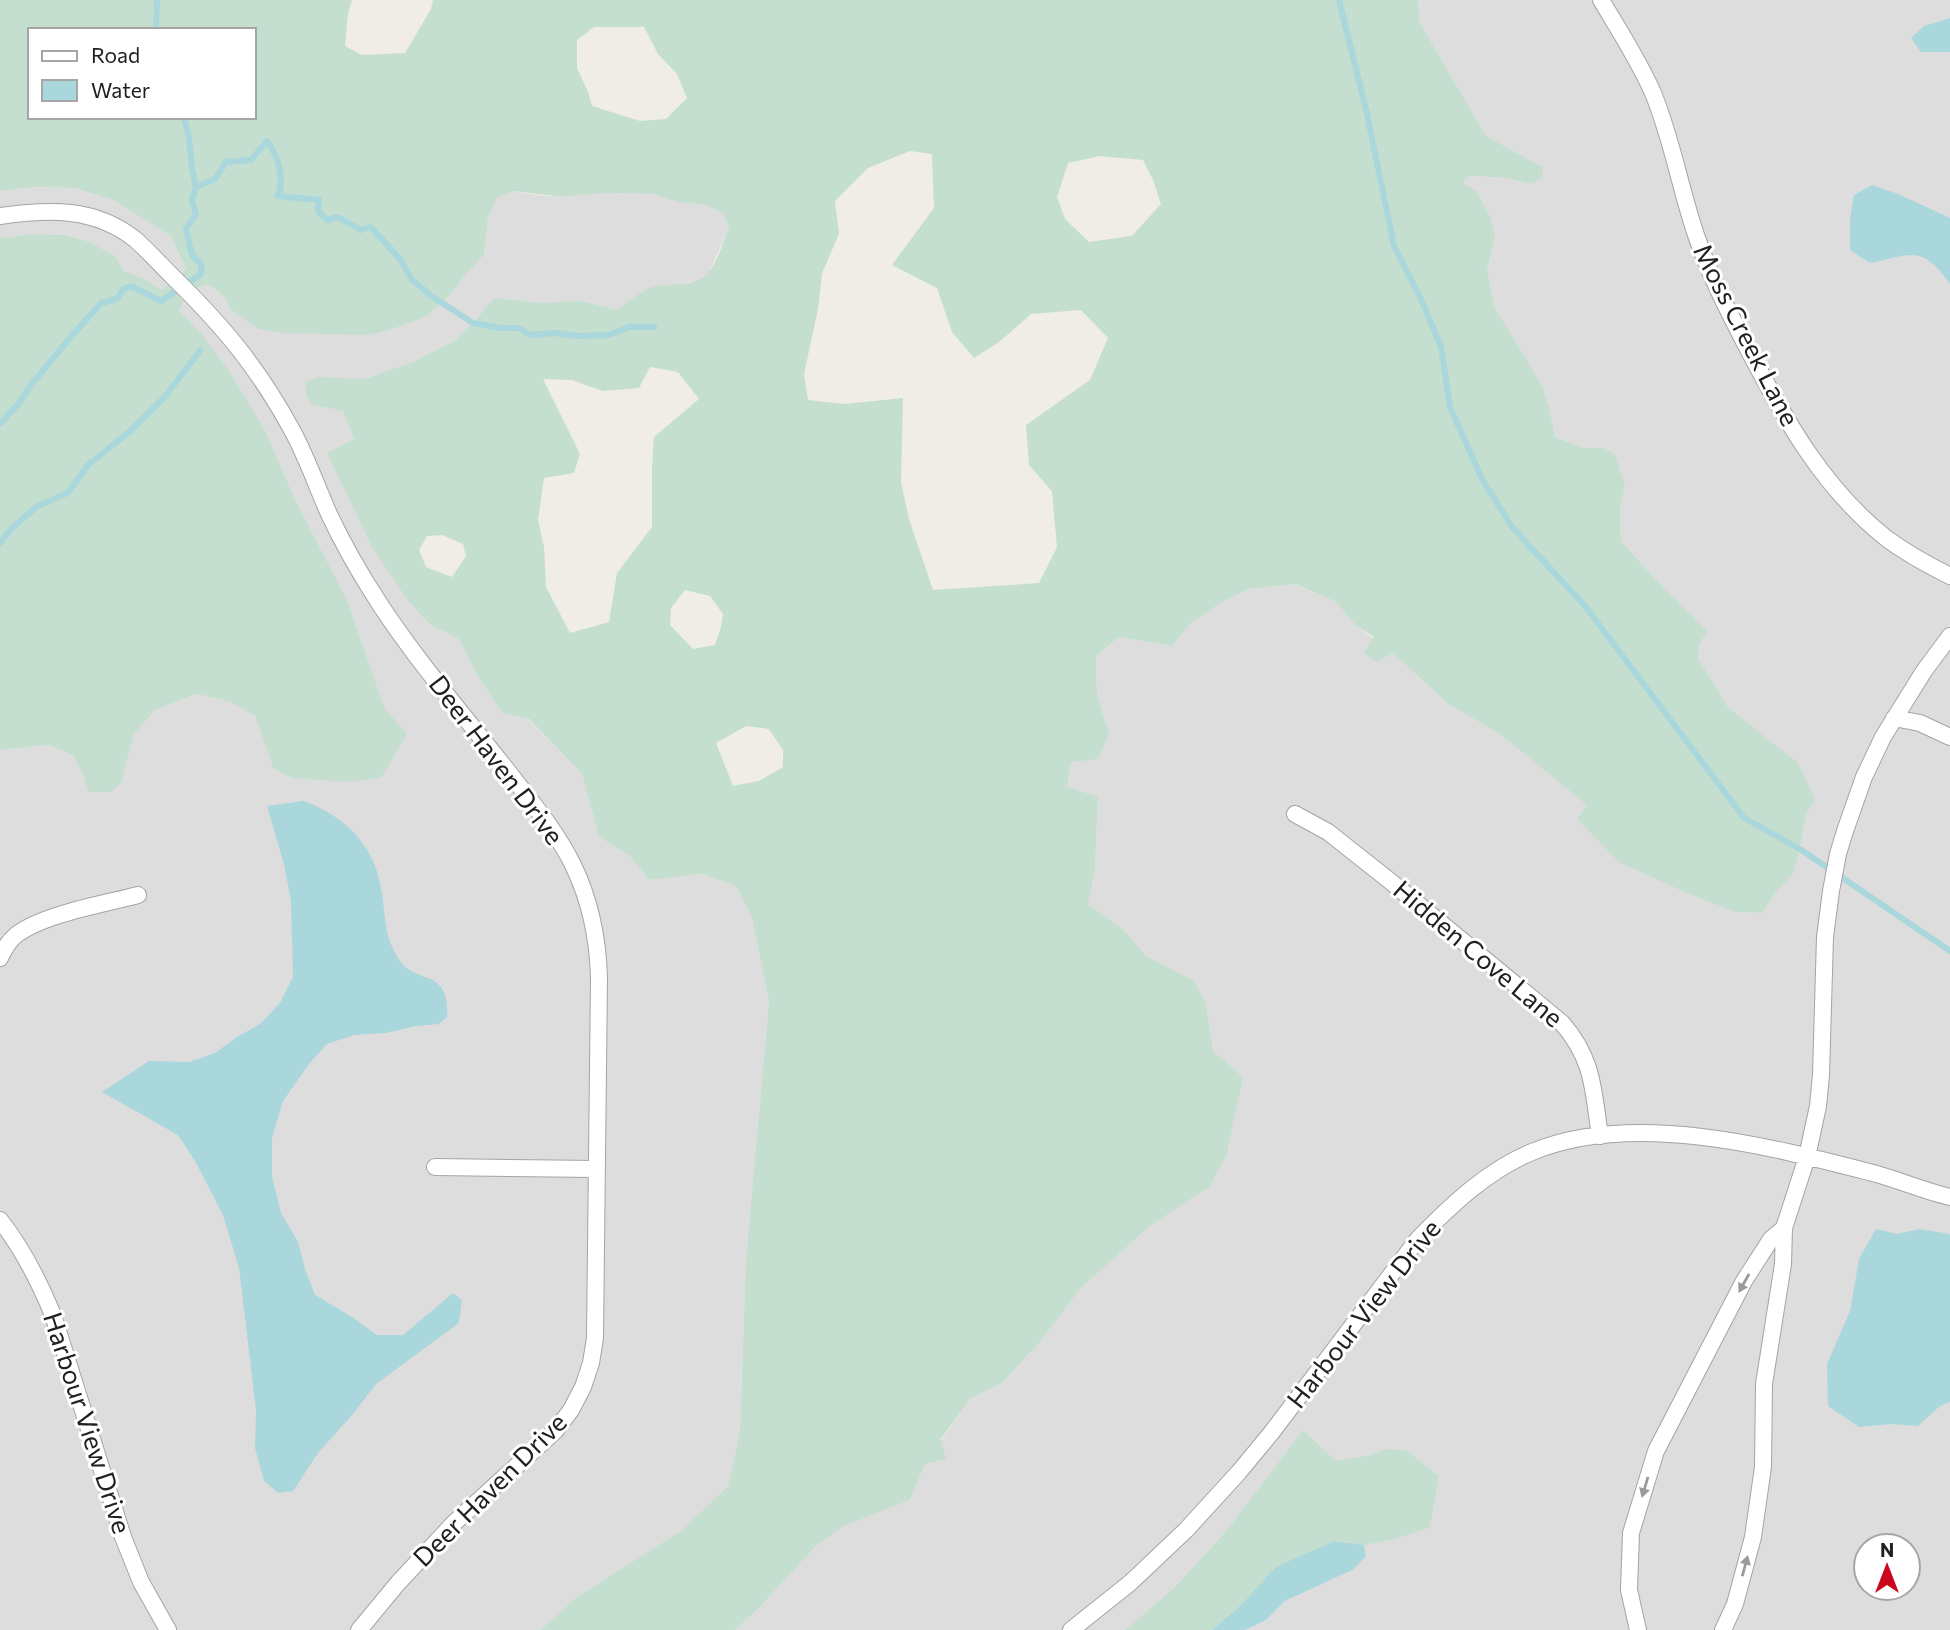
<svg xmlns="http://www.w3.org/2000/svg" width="1950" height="1630" font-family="Commissioner,sans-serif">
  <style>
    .residential { fill: #dedddd; fill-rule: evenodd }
    .wetland { fill: #c4decf; fill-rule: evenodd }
    .water { fill: #a9d7dc }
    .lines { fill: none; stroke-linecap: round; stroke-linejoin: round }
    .stream { stroke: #a9d7dc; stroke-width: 6 }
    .street-casing { stroke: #a4a4a4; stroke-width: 18 }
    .street { stroke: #fff; stroke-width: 16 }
    .oneway { fill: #9b9b9b }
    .labels { text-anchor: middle; stroke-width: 6; stroke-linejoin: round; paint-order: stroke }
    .street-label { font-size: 26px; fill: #202020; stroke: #fff }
  </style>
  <rect width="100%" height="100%" fill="#f0ece7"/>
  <path class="residential" d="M1418,0h532v1630h-705l21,-10 19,-19 69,-33 12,-12 -2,-11 28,-5 47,-64 -33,-26 -21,-1 -15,6 -34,6 -33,-31 -77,101 -51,56 -50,43h-390l22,-20 59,-64 27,-20 67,-26 15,-36 45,-65 33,-17 36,-39 42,-55 69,-62 59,-39 34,-110 -30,-26 -7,-48 -13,-23 -47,-24 -22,-26 -36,-26 7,-35 3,-71 -31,-10 4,-26 38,-28 -12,-39 -1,-39 23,-19 53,9 19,-23 31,-21 27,-13 46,-5 41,18 20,24 37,27 55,51 52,30 88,71 -11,14 110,74 49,19 26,1 15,-22 16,-17 7,-25 6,-36 -8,-49 -70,-57 -30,-49 1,-13 -40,-62 -38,-42 -1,-32 5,-22 -21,-39h-20l-29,-11 -5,-26 -8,-26 -47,-77 -8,-38 8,-32 -34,-56 10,-6 36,2 24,6 12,-17 -57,-31 -66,-113zM1866,1546h42v42h-42z
    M35,187l39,1 37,11 60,37 15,35 -24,19 -21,-13 -17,-6 -9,-15 -25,-14 -25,-7 -34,-1 -31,4v-47z
    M513,191l23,4 27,2 43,-4 47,1 25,8 27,3 18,8 6,14 -20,46 -10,7 -18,4 -29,3 -9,4 -26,20 -40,-11 -32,3 -51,-5 -21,25 -19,18 -39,20 -50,18 -47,-2 -6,28 31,6 11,28 -26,14 103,172 28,14 17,34 26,40 26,6 54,55 17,63 31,19 19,24 54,-6 33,12 16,31 17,84 -23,259 -6,172 -12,54 -46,44 -105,67 -37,33h-540v-880l49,-5 24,10 11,22 5,15 32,-9 13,-49 21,-24 41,-16 35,8 24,14 18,52 108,10 10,-20 -6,-49 -38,-109 -53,-103 -30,-69 -63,-95 -22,-22 3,-10 14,-13 10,-4 8,4 12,11 3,9 14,9 184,-1 23,-21 16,-21 18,-19 4,-37 9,-20z"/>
  <path class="wetland" d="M0,0h352l-4,14 -3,32 17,9 43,-2 26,-44 2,-9h985l2,23 66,113 57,31 -1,11 -11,6 -24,-6 -36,-2 -9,6 15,10 14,27 4,19 -8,32 8,38 47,77 8,26 5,26 29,11h20l12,8 9,31 -5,22 1,32 38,42 48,48 -8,14 -1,13 30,49 70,56 17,37 -9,13 -6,36 -7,25 -16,17 -15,22 -27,-1 -48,-19 -68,-31 -42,-43 10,-14 -87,-71 -52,-30 -55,-51 -17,9 -12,-10 10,-15 -18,-11 -20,-24 -40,-18 -47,5 -27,13 -31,21 -19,23 -53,-9 -23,19 1,39 12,39 -11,25 -27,3 -4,25 31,10 -3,72 -7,35 36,26 22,26 47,24 13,23 7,48 30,26 -17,79 -17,31 -59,39 -69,62 -42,55 -36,39 -33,17 -29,40 5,20 -21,5 -15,36 -66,26 -28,20 -59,64 -22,20h-195l37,-33 105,-67 46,-44 12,-54 6,-172 23,-259 -17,-84 -16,-31 -33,-12 -54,6 -19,-24 -31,-19 -17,-63 -53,-55 -27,-6 -26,-40 -17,-34 -28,-14 -22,-23 -37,-55 -45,-94 27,-14 -11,-28 -31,-6 -6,-11v-12l12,-5 47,2 50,-18 39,-20 19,-18 21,-25 51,5 32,-3 40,10c10,-7 21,-17 32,-22 19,-7 45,1 59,-15 9,-9 16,-34 21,-46l-6,-14 -18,-8 -27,-3 -25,-8 -47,-1 -43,4 -50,-6 -16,7 -9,20 -4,37 -18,19 -16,21 -23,21 -29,11 -29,8 -86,-2 -25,-4 -29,-21 -3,-9 -12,-11 -8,-4c-13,5 -23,13 -27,27l22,22 30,41 33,54 30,69 53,103 38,109 22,25 -26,44 -35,4 -54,-4 -19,-10 -18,-52 -24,-14 -35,-8 -41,16 -21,24 -13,49 -10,9h-23l-4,-15 -11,-22 -24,-10 -49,5v-512l31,-4 34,1 25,7 25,14 9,15 17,6 21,13 24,-20 -15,-34 -60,-37 -37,-11 -39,-1 -35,4zM594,27h50l14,27 19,20 10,24 -21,21 -26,2 -48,-15 -4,-14 -11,-24v-28zM30,30h224v87h-224zM910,151l22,3 2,54 -42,57 45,23 15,44 22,26 25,-16 32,-28 50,-4 27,28 -18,42 -64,45 3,40 23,26 5,56 -18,36 -106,7 -24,-71 -8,-37 2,-84 -58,6 -37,-4 -4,-26 14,-65 4,-36 17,-39 -4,-33 33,-33zM1099,156l44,4 10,20 8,24 -29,32 -43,6 -24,-23 -8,-22 11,-34zM650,367l28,5 21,27 -45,38 -2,31v59l-35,46 -8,49 -39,11 -24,-46 -2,-40 -6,-27 6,-42 30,-5 6,-19 -37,-75 29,1 31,11 36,-3zM442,535l21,9 3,12 -14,21 -26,-10 -7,-17 8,-14zM685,590l25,6 13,18 -2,13 -6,18 -22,4 -23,-24 1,-17zM746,726l23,3 14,21v17l-24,14 -26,5 -17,-43z
    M1303,1430l33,31 34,-6 15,-6 21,1 33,26 -9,51 -38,13 -28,5 -30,-4 -91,62 -31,27h-87l50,-43 51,-56z"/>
  <path class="water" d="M1950,18v34h-29l-10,-14 13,-12z
    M1872,185l26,9 52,24v66c-28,-40 -38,-30 -80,-21l-20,-13v-31l4,-24z
    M304,801c44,17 72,46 78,93 4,28 2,42 18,67 17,24 50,6 47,56l-8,7 -23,2 -30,7 -32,2 -27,9 -18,20 -26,37 -11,37v38l9,37 17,29 7,27 10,26 37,22 25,18h26l50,-42 9,7 -3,23 -83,61 -23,30 -35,39 -25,38 -15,2 -14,-12 -9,-33 1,-38 -17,-142 -16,-53 -28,-54 -17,-26 -76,-43 47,-31 40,1 26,-9 22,-16 23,-13 20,-21 13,-26 -2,-76 -7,-37 -17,-58z
    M1876,1229l21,5 22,-5 31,5v168l-10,4 -22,20 -26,-2 -33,3 -31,-21 -1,-42 23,-53 9,-52z
    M1334,1541l30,4 2,11 -12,13 -69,32 -19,19 -21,10h-33l31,-27 33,-36z"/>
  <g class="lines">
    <path class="stream" d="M1339,0l27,109 28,137 28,55 19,46 9,60 32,72 30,48 73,79 159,212 56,31 150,102
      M156,30l1,-30
      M196,187l19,-8 11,-17 25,-2 16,-19c11,14 18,39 11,55l41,4 -1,11 9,9 11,-3 23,13 10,-3 29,32 12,21 21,17 40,26 27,5h19l11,7 26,-2 21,3 32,-1 20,-8h25
      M0,424l19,-21 12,-18 33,-40 37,-42 16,-4 6,-10 8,-3 30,15 40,-27 1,-8 -10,-11 -6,-26 10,-15 -4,-14 4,-13 -4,-18 -3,-31 -5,-21
      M0,543l11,-14 25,-22 33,-15 19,-27 42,-34 32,-31 38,-49"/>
    <g class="street-casing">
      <path id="street" d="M1601,0c18,30 38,61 52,93 19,46 27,95 43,142 14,41 33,78 53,116 37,70 74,137 137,187 20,15 42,27 64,38
        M0,216c49,-7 95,-9 136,24 13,12 25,25 38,38 50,49 85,91 119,154 14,26 24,55 36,82 15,32 33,63 52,92 39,59 86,113 129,168 23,30 47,58 63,91 17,35 25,75 26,113l-4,360 -4,25 -8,24 -12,23 -15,20 -103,94 -55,59 -39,47
        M1894,718l26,5 30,14
        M1295,814l33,18 62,49 172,142c32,37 31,67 38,113
        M0,958c4,-9 9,-17 16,-23 27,-21 88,-31 122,-40
        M435,1167l162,2
        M0,1220c23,29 39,61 53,95l70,222 18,45 27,48
        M1071,1630l59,-47 56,-53 53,-58 33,-40 146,-193c33,-34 70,-69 114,-87 101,-42 240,-5 341,21 26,7 51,18 77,24
        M1638,1630l-9,-40 2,-57 25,-82 88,-170 27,-42 13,-11 23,-71 11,-51 3,-31 4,-138 6,-46 7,-37 7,-23 19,-54 19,-40 41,-66 26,-35
        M1723,1630l12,-26 18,-67 10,-70 1,-83 19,-120 1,-36"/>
    </g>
    <use href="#street" class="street"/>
  </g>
  <defs><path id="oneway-solid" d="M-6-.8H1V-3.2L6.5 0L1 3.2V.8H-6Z" transform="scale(1.75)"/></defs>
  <g class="oneway">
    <use href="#oneway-solid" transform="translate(1744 1283) rotate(119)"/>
    <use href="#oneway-solid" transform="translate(1645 1487) rotate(107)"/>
    <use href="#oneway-solid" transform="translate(1745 1566) rotate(-75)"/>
  </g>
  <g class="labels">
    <g class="street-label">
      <text transform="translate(1746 335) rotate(63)" y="9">Moss Creek Lane</text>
      <text transform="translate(496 760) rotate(53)" y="9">Deer Haven Drive</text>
      <text transform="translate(1478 954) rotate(40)" y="9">Hidden Cove Lane</text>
      <text transform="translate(1364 1314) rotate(-52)" y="9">Harbour View Drive</text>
      <text transform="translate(87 1423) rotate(72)" y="9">Harbour View Drive</text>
      <text transform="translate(490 1490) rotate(-45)" y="9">Deer Haven Drive</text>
    </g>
  </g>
  <rect x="28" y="28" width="228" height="91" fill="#ffffff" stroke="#a6a6a6" stroke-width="2"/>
  <rect x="42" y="51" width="35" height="10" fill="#ffffff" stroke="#a6a6a6" stroke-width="2"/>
  <text x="91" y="63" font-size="21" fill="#202020">Road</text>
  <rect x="42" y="80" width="35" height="21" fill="#a9d7dc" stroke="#a6a6a6" stroke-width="2"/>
  <text x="91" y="98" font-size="21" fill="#202020">Water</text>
  <g transform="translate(1887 1567)"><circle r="33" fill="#ffffff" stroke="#a6a6a6" stroke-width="2"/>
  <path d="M0-5L12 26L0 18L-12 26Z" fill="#ca071d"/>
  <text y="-10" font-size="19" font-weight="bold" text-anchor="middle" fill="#202020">N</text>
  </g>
</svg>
